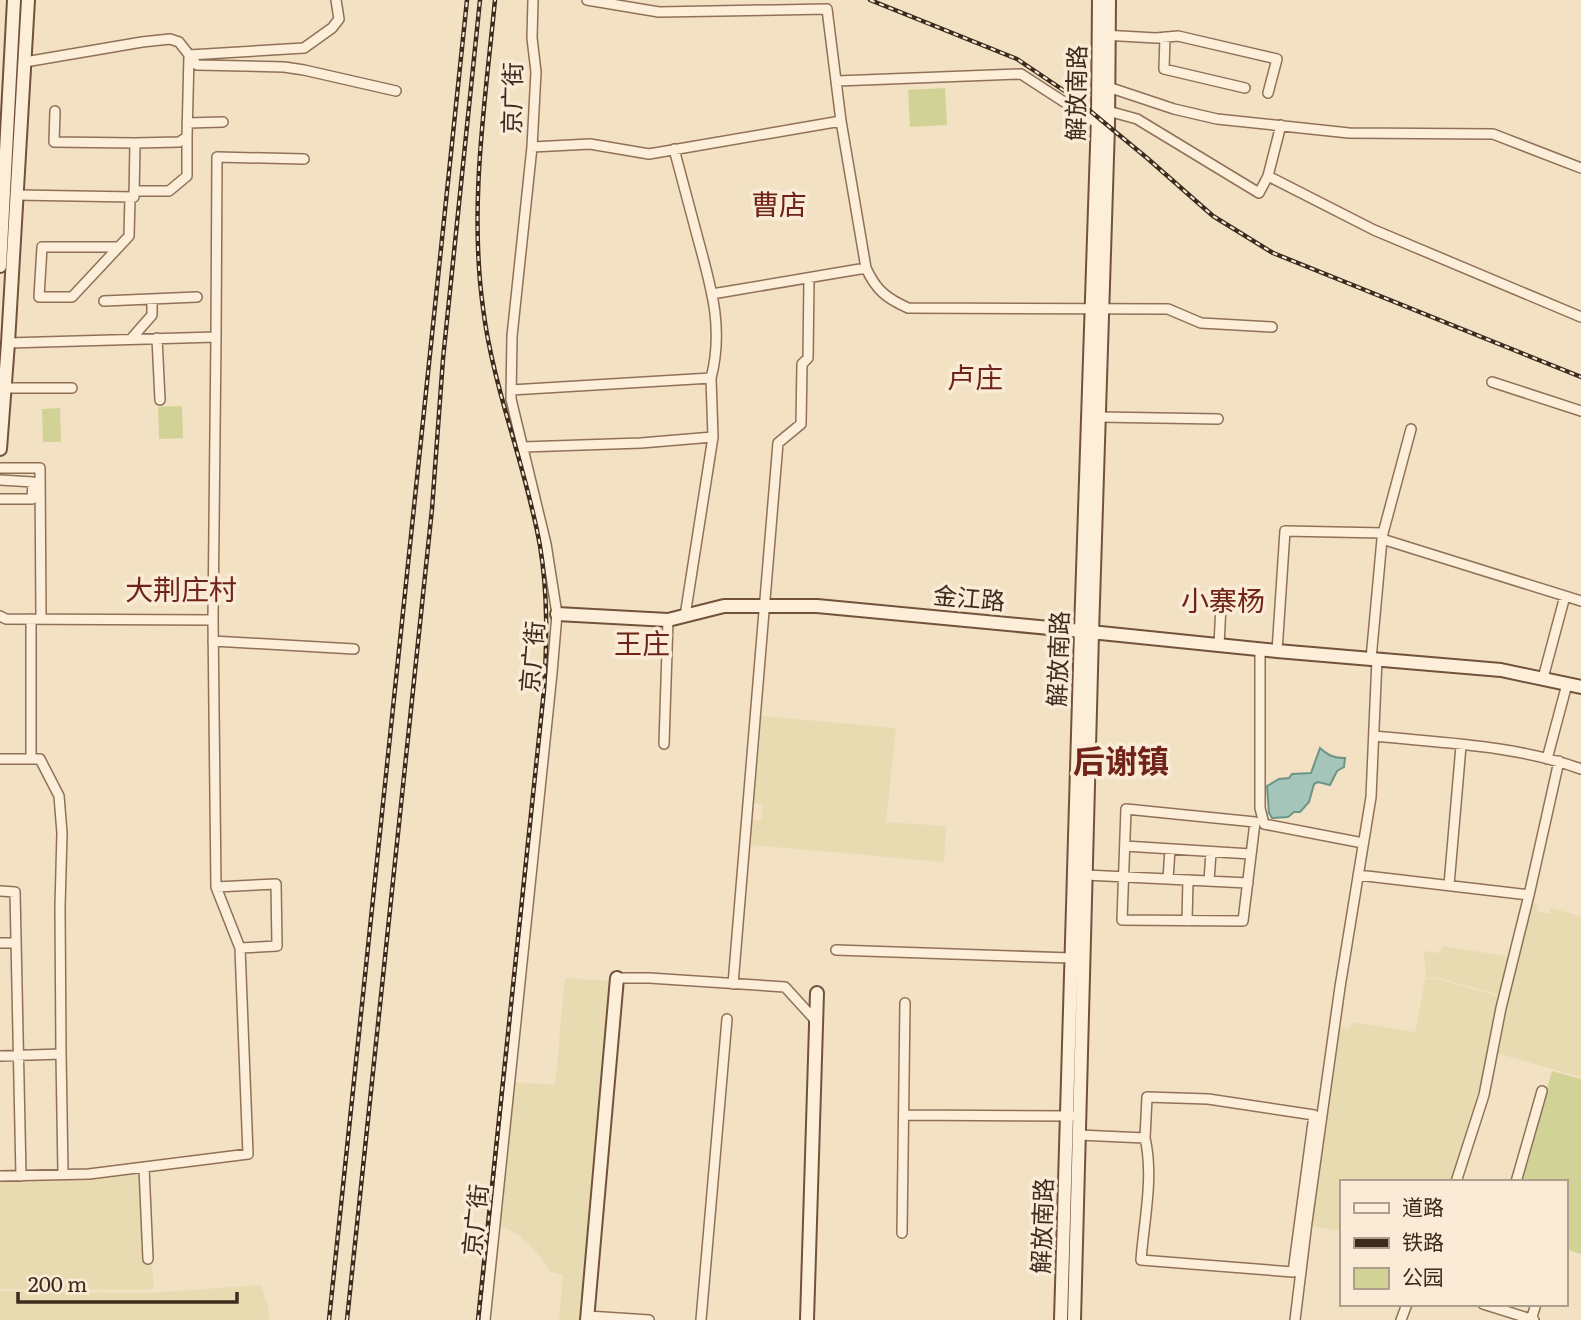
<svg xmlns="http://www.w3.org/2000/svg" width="1581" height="1320" font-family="Literata,'Noto Sans SC',serif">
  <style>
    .farmland { fill: #e9dbb1 }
    .green { fill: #d1d296 }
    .water { fill: #a6c5ba; stroke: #6c9587; stroke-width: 2 }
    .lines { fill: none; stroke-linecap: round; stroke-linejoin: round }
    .street-casing { stroke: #907158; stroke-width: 12 }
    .secondary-casing { stroke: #72523b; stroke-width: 16 }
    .street { stroke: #fceed9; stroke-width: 9 }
    .secondary { stroke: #fceed9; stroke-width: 12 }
    .rail-casing { stroke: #3e2b1e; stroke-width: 4.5 }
    .rail { stroke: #f9ebd5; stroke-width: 2; stroke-dasharray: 5; stroke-linecap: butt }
    .labels { text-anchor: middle; stroke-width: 7; stroke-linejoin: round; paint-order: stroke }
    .street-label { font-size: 24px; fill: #3e2b1e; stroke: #f9ebd5 }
    .quarter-label { font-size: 28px; fill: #702318; stroke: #f9ebd5 }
    .district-label { font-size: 32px; font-weight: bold; fill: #702318; stroke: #f9ebd5 }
  </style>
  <rect width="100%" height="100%" fill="#f3e1c4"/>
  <path class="farmland" d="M761,716l135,12 -10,94 60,4 -2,36 -194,-17 2,-25 9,1 2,-16 -10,-2z
    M1529,903l9,2 -1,6 12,3 2,-6 30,8v161l-85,-24 9,-48z
    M1443,946l68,11 -10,38 -67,-18 -8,1 -2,-27 16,2z
    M565,978l44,3 -29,339h-21l4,-45 -12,-3 -15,-20 -18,-17 -21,-12 14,-141 44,3z
    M1434,978l67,19 -21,99 -27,86h-112v49l-31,-5 30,-198 10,1 2,-7 63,10 10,-52z
    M137,1172l4,3 4,90h7l2,22 -3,3 -151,-1v-110z
    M261,1285l7,22 2,13h-270v-29l150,2z"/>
  <path class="green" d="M945,88l2,37 -37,2 -2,-37z
    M182,406l1,32 -24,1 -1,-32z
    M60,408l1,34h-18l-1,-33z
    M1552,1071l29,8v175l-16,-5v-67h-45z"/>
  <path class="water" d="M1320,748c9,8 14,10 25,10l-1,9 -7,4 -7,14 -12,-3 -4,2 -5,18 -9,10h-6l-6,5 -16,1 -3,-5 -2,-27 12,-7 10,-1 3,-4 19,-1z"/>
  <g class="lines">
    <g class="street-casing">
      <path id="street" d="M1103,35l53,3 22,-2 99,23 -9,34
        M1165,37l-1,32 81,19
        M25,62l117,-20 28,-3 9,3 18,23 87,2 20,3 92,21
        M837,81l184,-7 77,50
        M1108,87l66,22 43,10 132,14 144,1 88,34
        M55,111l-1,31 81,1
        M1108,111l29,8 122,74 9,-17 106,54 207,87
        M187,123l36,-1
        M532,147l58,-3 59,10 192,-33 -14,-112 -168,3 -72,-12
        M674,149c8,30 16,60 24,90 13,48 26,89 13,139
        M1268,176l13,-51
        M134,191h35l18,-15v-39
        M17,195l117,2 1,-54 44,-1 8,-5 2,-82 115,-7 28,-20 7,-9 -3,-19
        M119,247h-77l-3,50h33l57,-61 1,-39
        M866,268c10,22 20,30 42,40l260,1 33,14 71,4
        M712,294l154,-26 -25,-147
        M104,301l93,-4
        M216,337l1,-180 87,2
        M157,338l3,62
        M131,339l21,-24v-15
        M1492,382l89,29
        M5,388h67
        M511,390l200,-12 2,59
        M1099,417l119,2
        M523,447l118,-4 72,-6 -28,179
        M0,468h40l1,151
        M0,480l33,2 -1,17h-32
        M1382,537l29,-108
        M0,616l6,3 207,1 3,-283 -208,6
        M31,619v140
        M213,641l141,8
        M1219,646l2,-42
        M1260,650v158l4,16 99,19
        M1277,651l8,-120 98,2
        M1371,659l11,-120 199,62
        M1543,678l22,-82
        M1374,736c68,7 142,9 207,33
        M664,744l4,-124
        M0,759h40l19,37 3,37 -2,74 1,147 -61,2
        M1547,759l20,-75
        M1126,809l129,13 -12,99 -121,-1z
        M1125,846l126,8
        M1086,875l162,8
        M1358,875l171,20 -28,113 -17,87 -28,87
        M1168,879l2,-30
        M1209,881l2,-29
        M1449,885l12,-139
        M216,887l60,-3 1,62 -37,2
        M0,891l15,1 6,284
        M1529,895l30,-134
        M1187,921l1,-41
        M0,943h16
        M836,950l235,8
        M617,978h32l136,9 31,34
        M733,984l45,-541 23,-19 1,-60 6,-6 1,-80
        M61,1054l2,120
        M904,1115l167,1
        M1079,1135l66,3c9,39 -1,82 -4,122l152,12 21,-157 -106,-16 -61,-2 -2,41
        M144,1168l4,91
        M0,1176l89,-2 159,-20 -8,-206 -24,-61 -3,-267
        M1516,1182l26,-91
        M902,1233l3,-230
        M1483,1304l51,16
        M588,1316l61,4
        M485,1320l67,-647 5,-59 -11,-70 -35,-145 1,-63 20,-189 4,-75 -4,-34 1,-38
        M701,1320l26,-301
        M1295,1320l12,-98 33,-235 31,-190 6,-138
        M1401,1320l6,-16
        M1531,1320l5,-16"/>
    </g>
    <g class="secondary-casing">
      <path id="secondary" d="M0,266l14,-266
        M0,449l8,-106 20,-343
        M557,614l111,6 56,-14h93l264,25 196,20 224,19 80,17
        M587,1320l30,-342
        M807,1320l10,-327
        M1061,1320l20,-689 17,-514 1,-117
        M1074,1320l18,-687 16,-507 1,-126"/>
    </g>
    <use href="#street" class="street"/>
    <use href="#secondary" class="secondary"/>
    <g class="rail-casing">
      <path id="rail" d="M870,0l147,59 55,37 75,62 66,58 60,37 308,124
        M329,1320l138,-1320
        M347,1320l85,-811 11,-150 37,-359
        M478,1320l66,-630c3,-48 4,-96 -4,-144 -14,-80 -47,-157 -57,-238 -14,-103 2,-205 12,-308"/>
    </g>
    <use href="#rail" class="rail"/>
  </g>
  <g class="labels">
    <g class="street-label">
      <text transform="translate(1077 93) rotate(-89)" y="8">解放南路</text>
      <text transform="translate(513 98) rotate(-89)" y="8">京广街</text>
      <text transform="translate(969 599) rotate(5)" y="8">金江路</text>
      <text transform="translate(533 657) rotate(-85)" y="8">京广街</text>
      <text transform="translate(1059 659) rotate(-88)" y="8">解放南路</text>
      <text transform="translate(476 1220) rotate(-84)" y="8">京广街</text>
      <text transform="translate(1043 1226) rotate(-88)" y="8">解放南路</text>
    </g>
    <g class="quarter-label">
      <text x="779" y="215">曹店</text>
      <text x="975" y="388">卢庄</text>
      <text x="181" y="600">大荆庄村</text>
      <text x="1223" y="611">小寨杨</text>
      <text x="642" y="654">王庄</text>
    </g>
    <g class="district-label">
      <text x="1121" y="773">后谢镇</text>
    </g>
  </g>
  <rect x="1340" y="1180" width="228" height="126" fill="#f9ebd5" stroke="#ae9e8c" stroke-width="2"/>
  <rect x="1354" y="1203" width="35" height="10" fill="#fceed9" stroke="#ae9e8c" stroke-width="2"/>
  <text x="1402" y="1215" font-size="21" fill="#3e2b1e">道路</text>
  <rect x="1354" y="1238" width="35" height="10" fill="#3e2b1e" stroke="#ae9e8c" stroke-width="2"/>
  <text x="1402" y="1250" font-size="21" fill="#3e2b1e">铁路</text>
  <rect x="1354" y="1268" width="35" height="21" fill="#d1d296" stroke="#ae9e8c" stroke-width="2"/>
  <text x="1402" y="1285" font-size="21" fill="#3e2b1e">公园</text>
  <path d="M18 1292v10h219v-10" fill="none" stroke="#3e2b1e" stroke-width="3.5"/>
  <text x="28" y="1292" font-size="21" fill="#3e2b1e" stroke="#f9ebd5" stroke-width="5" paint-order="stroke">200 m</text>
</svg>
